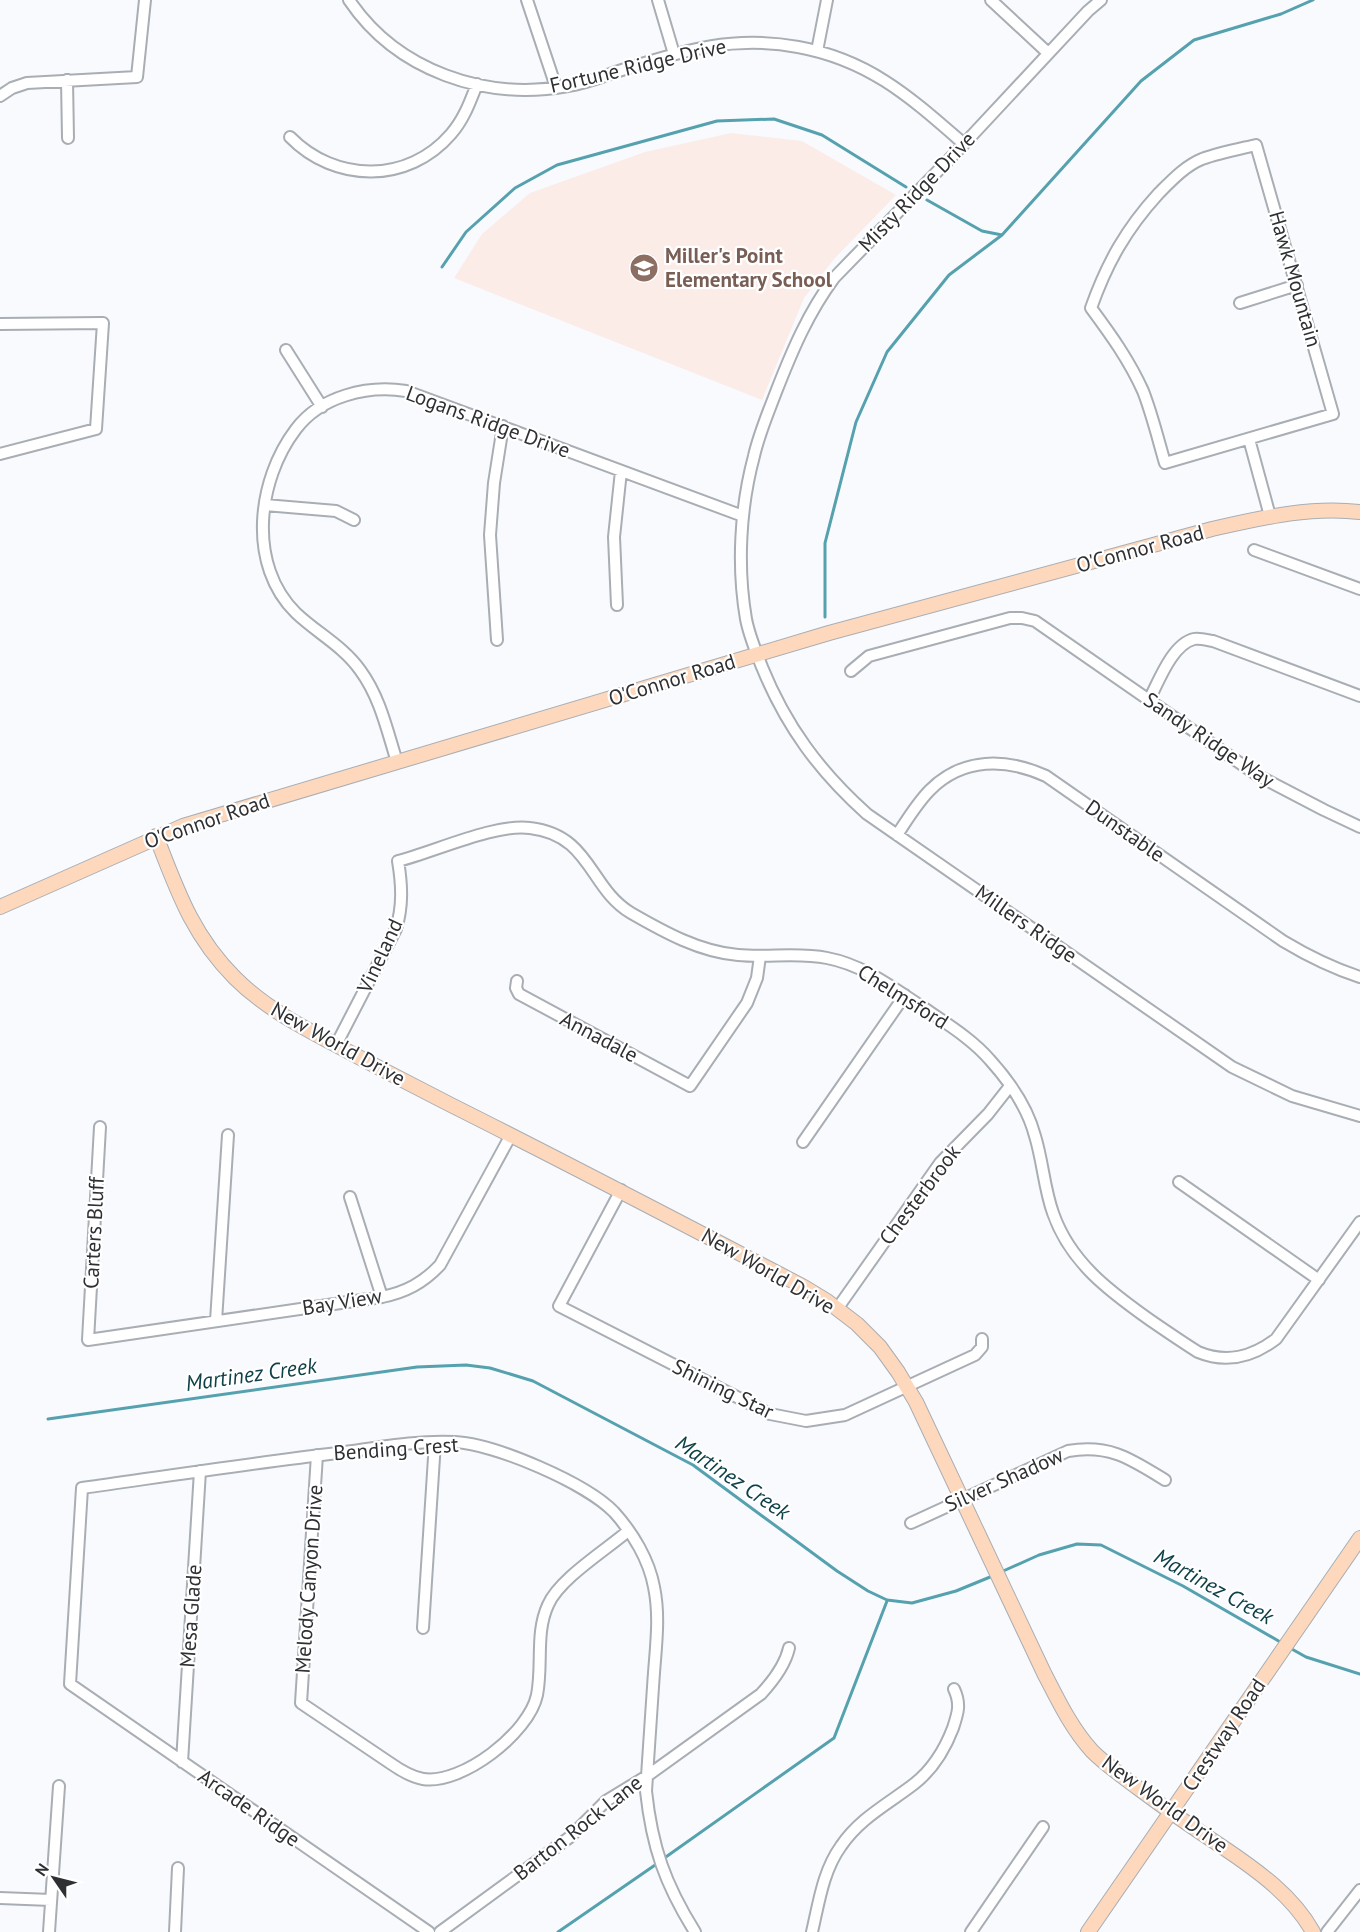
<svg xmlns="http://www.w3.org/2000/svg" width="1360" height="1932" font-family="'PT Sans',sans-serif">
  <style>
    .education { fill: #fcece8 }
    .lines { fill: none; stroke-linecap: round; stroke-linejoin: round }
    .stream { stroke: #56a1ae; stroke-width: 3 }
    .street-casing { stroke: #a9aeb4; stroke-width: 14 }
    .secondary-casing { stroke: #a9aeb4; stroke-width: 16 }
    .street { stroke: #fff; stroke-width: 10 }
    .secondary { stroke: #fdd8bc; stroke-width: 14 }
    .labels { text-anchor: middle; stroke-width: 4.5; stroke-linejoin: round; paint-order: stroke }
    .street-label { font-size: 21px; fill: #2f3033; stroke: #fff }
    .education-label { font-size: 21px; font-weight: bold; fill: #785e54; stroke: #fff; text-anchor: start }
    .water-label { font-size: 22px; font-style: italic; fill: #0e4047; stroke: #fff }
  </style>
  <rect width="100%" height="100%" fill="#f8fafe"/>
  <path class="education" d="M731,133l71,8 94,54 -62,64 -30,39 -42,102 -308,-122 28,-44 48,-41 115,-41z"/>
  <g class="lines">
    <path class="stream" d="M927,200l55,31 20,4
      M442,267l24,-35 49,-44 42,-23 160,-44 57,-2 48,16 84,52
      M825,617v-74l31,-121 31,-70 62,-77 53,-40 139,-154 53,-41 87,-26 32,-14
      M48,1419l369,-52 49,-2 24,3 43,13 160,84 144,106 31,20 19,9 25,3 44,-12 39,-16
      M1001,1572l38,-17 38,-11 24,1 82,41 99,57
      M1290,1648l16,9 54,17
      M663,1859l171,-121 53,-137
      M558,1932l100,-69"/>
    <g class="street-casing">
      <path id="street" d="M349,0c48,71 136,101 219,86 20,-3 38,-11 57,-17 60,-19 109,-34 173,-22 72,13 113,51 166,97
        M527,0l29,87
        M658,0l16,54
        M991,0l57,53
        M1101,0l-13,11 -124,133 -130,134c-26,35 -42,73 -58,114 -8,21 -17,42 -22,64 -14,52 -17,111 -8,163 3,16 10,33 16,48 24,59 57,104 105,147l365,253 60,29 68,20
        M817,51l10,-51
        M67,80l1,58
        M0,96l12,-8 15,-5 110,-6 8,-77
        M290,137c45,46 118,47 161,-3 13,-15 19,-32 26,-50
        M1256,145l77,269 -168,49c-7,-24 -13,-49 -22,-72 -14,-31 -32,-56 -52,-83 16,-45 35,-79 68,-115 13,-13 26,-27 43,-34 17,-6 37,-10 54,-14z
        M1240,303l57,-18
        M0,324l103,-1 -7,106 -96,25
        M286,350l36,57
        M1249,439l21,77
        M265,505l71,6 18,9
        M1254,550l106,39
        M617,605l-3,-68 7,-66
        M497,640l-7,-105 4,-52 9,-57
        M851,671l18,-15 141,-38h12l13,3 222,154 67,35 36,17
        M1149,700c9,-17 23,-56 45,-61 5,-1 13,1 19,2l147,55
        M397,762c-10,-32 -17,-65 -37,-92 -17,-24 -43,-37 -64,-57 -49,-48 -39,-133 0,-184 25,-33 71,-44 110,-38l337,125
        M897,835c10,-15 20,-32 33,-45 33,-33 76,-32 116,-14l237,165c25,15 49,27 77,36
        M517,981l-1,7 3,6 171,92 57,-83 10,-25 3,-22
        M336,1045l60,-116c7,-23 6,-44 2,-68 36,-9 98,-38 132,-33 61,7 59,60 101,85 33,19 69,39 107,42 30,3 59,-3 89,3 37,7 66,30 97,50 23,16 48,31 66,52 19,21 38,49 45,76 8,26 9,52 18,77 17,49 56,78 97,107 16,11 32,22 48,32 29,12 54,5 78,-13l84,-117
        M100,1127l-12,213 294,-43c24,-5 41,-14 58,-32l71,-130
        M803,1142l102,-147
        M1179,1182l140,98
        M621,1190l-62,116 211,108 36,7 39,-6 130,-60 7,-8v-8
        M350,1197l32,100
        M837,1309l103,-146 48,-49 22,-28
        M216,1321l12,-186
        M317,1455l-16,248 89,60c10,7 21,14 33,16 39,6 106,-46 114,-84 6,-30 -2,-62 11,-90 11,-26 58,-55 80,-74
        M911,1523l157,-72c42,-7 63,8 97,29
        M423,1628l12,-186
        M182,1762l18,-291
        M0,1898l51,2
        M49,1932l10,-146
        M175,1932l3,-64
        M429,1932l-359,-248 12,-196c85,-12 170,-25 256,-35 38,-5 78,-13 117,-11 40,2 131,41 159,70 19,21 35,48 40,75 6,29 2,58 0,86 -3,39 -5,78 -8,118 6,56 19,93 49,141
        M440,1932l130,-95 36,-36 41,-25 114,-82c12,-13 24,-28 28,-46
        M812,1932c7,-30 11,-61 29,-86 19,-28 47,-42 73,-62 18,-14 31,-35 39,-56 5,-15 8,-24 1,-39
        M971,1932l72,-105
        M1327,1932l33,-42"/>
    </g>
    <g class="secondary-casing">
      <path id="secondary" d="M156,836c21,54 36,99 79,142 29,29 65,48 101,67 39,21 78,41 117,61 118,59 234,120 351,181l23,14 30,23 23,23 18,25 18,30 128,271c14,27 27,55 48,78 14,14 30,25 46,37 28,21 57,41 86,60 34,23 69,48 89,84
        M0,907l183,-81 646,-193 383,-104c49,-11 98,-23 148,-17
        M1088,1932l272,-394"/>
    </g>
    <use href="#street" class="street"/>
    <use href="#secondary" class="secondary"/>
  </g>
  <defs>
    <g id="school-disc" transform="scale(1.5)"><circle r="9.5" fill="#8d6e63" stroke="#fff"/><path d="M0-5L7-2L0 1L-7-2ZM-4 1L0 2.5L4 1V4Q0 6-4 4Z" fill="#fff"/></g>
  </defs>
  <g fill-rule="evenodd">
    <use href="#school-disc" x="644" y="268"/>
  </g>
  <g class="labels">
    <g class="street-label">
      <text transform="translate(638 66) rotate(-13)" y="7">Fortune Ridge Drive</text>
      <text transform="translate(917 192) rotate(-46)" y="7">Misty Ridge Drive</text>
      <text transform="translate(1295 279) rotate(74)" y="7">Hawk Mountain</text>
      <text transform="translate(488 422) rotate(20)" y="7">Logans Ridge Drive</text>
      <text transform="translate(1140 549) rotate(-15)" y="7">O'Connor Road</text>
      <text transform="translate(672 680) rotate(-17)" y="7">O'Connor Road</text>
      <text transform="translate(1209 740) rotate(34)" y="7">Sandy Ridge Way</text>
      <text transform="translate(207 821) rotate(-19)" y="7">O'Connor Road</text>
      <text transform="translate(1125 831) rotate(35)" y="7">Dunstable</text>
      <text transform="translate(1026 924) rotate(35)" y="7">Millers Ridge</text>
      <text transform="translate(380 956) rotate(-65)" y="7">Vineland</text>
      <text transform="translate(903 997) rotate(32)" y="7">Chelmsford</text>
      <text transform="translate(599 1037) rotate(28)" y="7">Annadale</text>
      <text transform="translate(338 1044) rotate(29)" y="7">New World Drive</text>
      <text transform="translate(920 1195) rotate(-53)" y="7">Chesterbrook</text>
      <text transform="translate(94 1233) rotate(-87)" y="7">Carters Bluff</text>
      <text transform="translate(768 1271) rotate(30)" y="7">New World Drive</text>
      <text transform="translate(342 1302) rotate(-9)" y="7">Bay View</text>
      <text transform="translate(723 1389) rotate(26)" y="7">Shining Star</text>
      <text transform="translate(396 1449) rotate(-4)" y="7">Bending Crest</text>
      <text transform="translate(1004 1480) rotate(-24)" y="7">Silver Shadow</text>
      <text transform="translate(309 1579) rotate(-86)" y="7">Melody Canyon Drive</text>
      <text transform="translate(191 1616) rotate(-86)" y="7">Mesa Glade</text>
      <text transform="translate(1224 1735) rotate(-56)" y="7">Crestway Road</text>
      <text transform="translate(1165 1804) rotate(36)" y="7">New World Drive</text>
      <text transform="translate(249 1808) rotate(35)" y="7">Arcade Ridge</text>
      <text transform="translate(578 1828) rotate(-38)" y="7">Barton Rock Lane</text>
    </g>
    <g class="education-label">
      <text x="665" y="263">Miller's Point<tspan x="665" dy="24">Elementary School</tspan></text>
    </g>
    <g class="water-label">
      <text transform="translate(251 1374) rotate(-8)" y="8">Martinez Creek</text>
      <text transform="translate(733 1477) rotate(34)" y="8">Martinez Creek</text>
      <text transform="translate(1214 1586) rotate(29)" y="8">Martinez Creek</text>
    </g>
  </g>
  <g transform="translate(54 1878) rotate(305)" stroke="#ffffff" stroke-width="4.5" paint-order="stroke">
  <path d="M0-4.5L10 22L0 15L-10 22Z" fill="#2f3033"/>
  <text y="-9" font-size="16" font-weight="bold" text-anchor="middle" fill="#2f3033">N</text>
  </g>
</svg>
